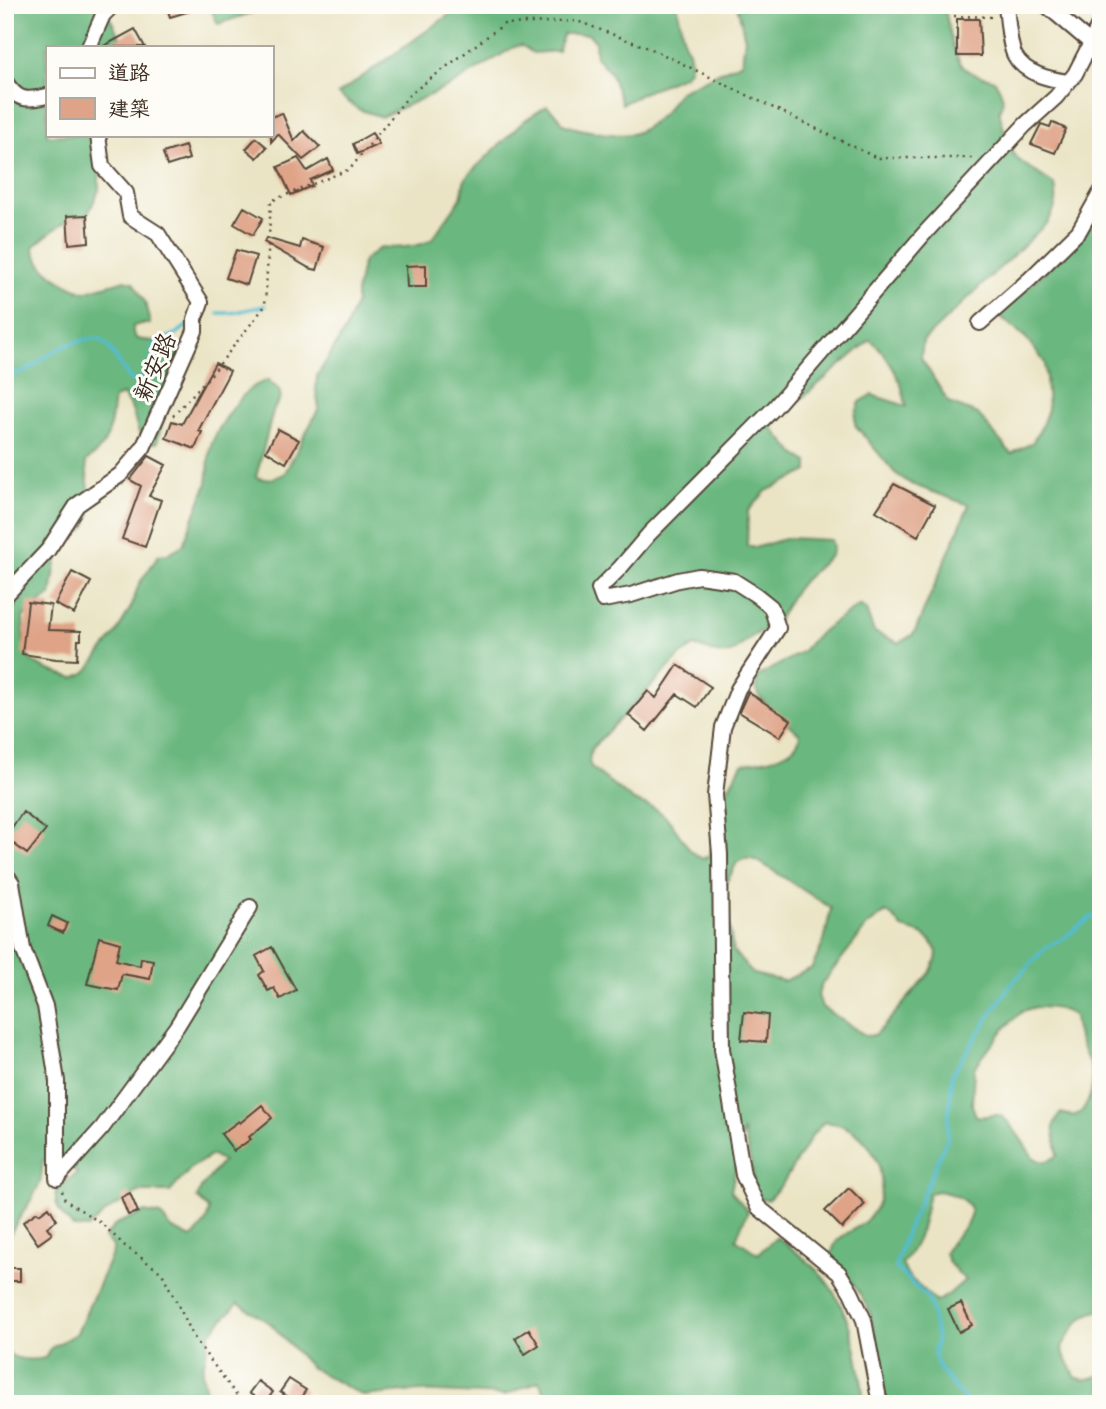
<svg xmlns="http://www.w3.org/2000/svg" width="1106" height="1409" font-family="Itim,'LXGW WenKai TC',sans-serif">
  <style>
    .forest { fill: #6bb77f; stroke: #53704e; stroke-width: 2; fill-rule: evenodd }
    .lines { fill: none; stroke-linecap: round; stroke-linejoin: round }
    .stream { stroke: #53bcd1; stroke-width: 3.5 }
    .building { fill: #dfa387 }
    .minor-casing { stroke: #554637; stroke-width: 18 }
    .path { stroke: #554637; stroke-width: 2.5; stroke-dasharray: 2 5; stroke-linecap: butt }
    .minor { stroke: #fff; stroke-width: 14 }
    .labels { text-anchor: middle; stroke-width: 6; stroke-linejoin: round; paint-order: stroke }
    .street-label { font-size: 24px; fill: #3b2a1e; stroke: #fdfcf7 }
  </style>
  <rect width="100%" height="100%" fill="#fdfcf7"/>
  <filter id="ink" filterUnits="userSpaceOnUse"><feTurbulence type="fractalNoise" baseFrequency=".0143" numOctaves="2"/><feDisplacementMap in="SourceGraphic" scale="14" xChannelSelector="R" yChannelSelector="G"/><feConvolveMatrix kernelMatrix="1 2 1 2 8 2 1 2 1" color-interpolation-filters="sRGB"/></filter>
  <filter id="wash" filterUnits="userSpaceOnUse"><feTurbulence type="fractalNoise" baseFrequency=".00686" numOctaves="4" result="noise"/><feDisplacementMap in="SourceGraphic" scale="28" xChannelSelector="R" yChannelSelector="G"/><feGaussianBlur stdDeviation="1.57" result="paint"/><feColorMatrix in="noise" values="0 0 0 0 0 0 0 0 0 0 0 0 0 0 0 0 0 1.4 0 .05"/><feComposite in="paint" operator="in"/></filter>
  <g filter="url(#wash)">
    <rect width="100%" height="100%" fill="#eae4c4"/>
    <path class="forest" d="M5,5h92l12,11 11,21 -5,10h-68v88h52l2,33 -2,9v13l-11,24c-23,5 -38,18 -55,33 6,24 29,36 51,45l41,-12 8,2 12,20 5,22h-9l-8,2v7l4,6 42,6 5,5 -7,16 -20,77h-9l-7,-4 -9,-29 -9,-15 -9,3c-4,28 -2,46 -28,63 0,19 8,42 2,60 -4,14 -19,15 -27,26 -5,7 -8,38 -10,48l-16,11 -12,11c1,11 -1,24 2,34 4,16 34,22 49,27l9,-4 5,-4 29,-38 14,-25 8,-23 20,-29 8,-1 16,-9 24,-62c2,-11 1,-22 3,-33 3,-16 29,-54 43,-63 4,-3 10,-5 15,-7l11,10 2,7 -8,14 -17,66c10,5 20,1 29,-4l34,-65 -3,-17 1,-15 28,-46 11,-28v-9l7,-32 18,-14c13,2 41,0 51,-8l29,-41 3,-16 4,-7 57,-55 22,-14 12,11 4,7c15,6 58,14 72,9 11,-4 25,-15 32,-24 5,-6 7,-12 13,-18l62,-29 3,-23 -8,-34h207c4,16 9,57 23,65 7,5 19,7 27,10 8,13 12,17 5,31 4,15 7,31 15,44 4,7 33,24 41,30 3,17 1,22 -7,37l-125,119 -2,17 28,45 29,11 33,40 21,-11 9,-15 7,-19 -3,-46 -19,-25 -25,-21 2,-7 61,-56 29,-31 8,-18v1106c-20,0 -30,21 -39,36 2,14 10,17 13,30l10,3 16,-5v29h-215l-16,-92 -11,-20 -28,-37c2,-5 3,-11 7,-15 11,-10 25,-13 34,-26 22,-31 3,-78 -32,-89 -5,-2 -11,-2 -16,-3l-11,12 -30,49 -15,17 -8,-2 -6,-8 -2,-22 -9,-38 -12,61 17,20 -12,28 22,15 19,-17c15,12 33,24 45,39 29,34 38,84 42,128h-322l5,-7 -8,-16 -34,14 -91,-4 -51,5 -53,-29 -40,-44 -32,-20 -28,30 -8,40 7,31h-204v-52c13,9 26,9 40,6l6,-10 26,-15 36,-81v-6l-9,-8 12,-14 29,-12 15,3 11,13 20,10c10,-8 17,-16 18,-29l-12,-11 4,-10 22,-27 -11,-6 -21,13 -21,24h-32l-32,20 -18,16 -15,-1c-11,-12 -19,-19 -17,-37l21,-17c-7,-10 -21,-16 -34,-13 -1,7 -1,16 -3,22 -9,24 -28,41 -35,65v-1148l5,-5 -2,-17v-26l-3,-5zM870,340c12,7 28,35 32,48 2,6 3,12 4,18l-34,-11 -12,7 -5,14v9l40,48 16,11 58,21 -53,124 -4,6 -13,8 -25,-11 -8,-22 -6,-5 -34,23 -13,11 -10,12 -46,26c-1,6 -2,11 1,17 4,9 33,32 42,40 -2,24 -40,26 -58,30l-15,26 -17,65 -8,4 -12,-9 -22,-31 -12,-10 -22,-8 -41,-32 -4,-6 2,-14 90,-94 13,-9 22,7 9,1 8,-2 21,-17 22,-11 16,-29 12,-15 27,-25 2,-9 -2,-6 -43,-2 -31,9 -10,-1 1,-35 18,-20 42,-20v-9l-13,-8 -23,-26 9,-12zM744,859h7l7,2 73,47 -7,33 -12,27 -28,13 -31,-7 -20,-23 -9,-63 13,-26zM886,912l9,7 7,9 20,6 9,7 6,11 -1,8 -6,13 -47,54 -9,8 -8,1 -44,-29 -4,-12 4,-11 45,-58zM1036,1007c12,0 29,1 38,9 1,35 32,53 11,91 -7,10 -13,10 -24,6 -15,17 -2,26 -4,43 -10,6 -14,8 -24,1 -7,-9 -25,-41 -35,-42 -8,-1 -14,3 -22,1l-4,-11 2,-37 30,-39 18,-18zM938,1191c23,4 45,15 24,39 -8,10 -12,11 -17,23l4,10 16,17 -16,14 -13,8 -29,-27 -5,-11c20,-26 20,-40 27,-71z
      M209,5h66l-57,19z
      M463,5h214l7,37 5,9 2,10 -2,8 -4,6 -40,17 -23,12 -12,-32 -14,-15 -1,-16 -6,-7h-26l-5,17 -25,2 -12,-8 -7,2 -62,38 -71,32 -23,-8 -20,-15z"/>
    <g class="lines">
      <path class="stream" d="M218,313h13l34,-7
        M5,374c21,4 33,-14 50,-23 13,-8 29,-12 44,-13l9,8 22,33 7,2 6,-1 8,-14 3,-23 22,-9 15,-11
        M969,1404l-30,-35 -5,-16 3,-15 -6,-31 -4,-10 -31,-29v-5l10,-30 41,-94 5,-65 57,-87 37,-40 18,-9 26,-20 11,-5"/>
    </g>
    <g id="blocks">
      <path class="building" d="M166,5h33l1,3 -30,9z
        M957,19h22l2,37h-24z
        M135,29l10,18h-43z
        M282,113l12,28 10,-10 16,16 -17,13 -25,-26 -7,8v-25z
        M1052,122l14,7 -11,24 -24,-9 10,-20 9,3z
        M372,133l7,11 -22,10 -4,-10z
        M256,138l11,9 -10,11 -11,-9z
        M185,146l4,13 -22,7 -4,-13z
        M298,158l9,13 21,-12 5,11 -23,10 2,6 -21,9 -13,-28z
        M244,207l19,11 -10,17 -19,-11z
        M87,215l2,27 -20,2 -2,-28z
        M266,238l34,10 2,-8 22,7 -7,23 -8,-2 -45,-26z
        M236,250l20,6 -9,29 -21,-7z
        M426,265v22h-19l-1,-21z
        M215,363l15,8 -32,60 4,1 -7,17 -29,-11 6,-17 10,3z
        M278,429l21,11 -13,23 -20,-12z
        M149,456l17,9 -17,31 12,4 -16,47 -23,-8 19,-53 -11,-6z
        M894,484l41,21 -17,31 -42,-25z
        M72,572l19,10 -17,32 -19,-10z
        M28,602l23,3 -3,25 33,1v9h-3l-1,20 -21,-1 -34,-5z
        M678,665l33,22 -14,20 -20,-13 -30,37 -19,-16 20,-24 8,7z
        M748,692l43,28 -11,17 -41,-25z
        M23,812l23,18 -19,24 -22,-17z
        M52,916l15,7 -4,10 -15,-7z
        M99,937l21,6 -4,17 24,6 1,-8 12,2 -3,19 -28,-5 -4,16 -31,-6z
        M272,947l24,43 -16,9 -6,-11 -6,3 -9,-16 5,-4 -8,-15z
        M744,1012l24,3 -2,27 -25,-2z
        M262,1105l10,13 -23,19 2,2 -17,12 -13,-17 18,-13 1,2z
        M849,1188l16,16 -23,24 -17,-17z
        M130,1193l8,19 -10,3 -7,-18z
        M49,1207l8,13 -10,7 5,7 -14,10 -15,-22 14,-10 2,2z
        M5,1268h15v13h-15z
        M961,1303l11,22 -13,7 -11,-23z
        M529,1329l10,16 -14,9 -10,-16z
        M289,1379l17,11 -9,13 -17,-11z
        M258,1381l15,11 -9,12 -15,-11z"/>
    </g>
  </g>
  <g filter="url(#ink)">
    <use href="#blocks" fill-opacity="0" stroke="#554637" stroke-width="2"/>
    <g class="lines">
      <g class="minor-casing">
        <path id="minor" d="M1046,5l45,38 8,3
          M1006,7c2,14 3,38 9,49 10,18 34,23 53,26
          M89,47l14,-32 10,-10
          M5,81c12,20 21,20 42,15
          M980,323l50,-44 49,-48 22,-39
          M5,596l43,-46 29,-45 43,-30 23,-27 52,-117v-12l6,-17 -43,-68 -28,-18 -4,-23 -24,-27 -4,-31
          M5,873l7,10 11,66 22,57 12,75v97
          M57,1178l45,-50 75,-102 73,-119
          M880,1404l-16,-84 -13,-28 -12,-19 -81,-66 -15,-32 -21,-126 -2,-195 -5,-59 8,-68 15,-38 40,-61 -7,-21 -15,-12 -22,-14 -35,-5 -21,4 -47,15 -28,5 -4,-11 21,-21 29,-34 125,-126 149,-173 102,-110 31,-28 19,-23 16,-31 10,-23"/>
      </g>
      <path class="path" d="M954,16l40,1
        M173,416l42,-46 50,-64 6,-105 79,-32 60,-75 94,-70 73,-3 77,29 223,108h100
        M62,1191l3,9 36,23 24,23 37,27 34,68 47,63"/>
      <use href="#minor" class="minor"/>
    </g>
  </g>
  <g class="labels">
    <g class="street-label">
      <text transform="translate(155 367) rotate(-67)" y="8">新安路</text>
    </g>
  </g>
  <rect width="1106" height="1409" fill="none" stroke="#fdfcf7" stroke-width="28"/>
  <rect x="46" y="46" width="228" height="91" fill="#fdfcf7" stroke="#afa8a0" stroke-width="2"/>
  <rect x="60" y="68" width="35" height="10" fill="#ffffff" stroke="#afa8a0" stroke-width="2"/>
  <text x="108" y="80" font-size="21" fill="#3b2a1e">道路</text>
  <rect x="60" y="98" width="35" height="21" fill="#dfa387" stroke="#afa8a0" stroke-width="2"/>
  <text x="108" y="116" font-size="21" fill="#3b2a1e">建築</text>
</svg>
